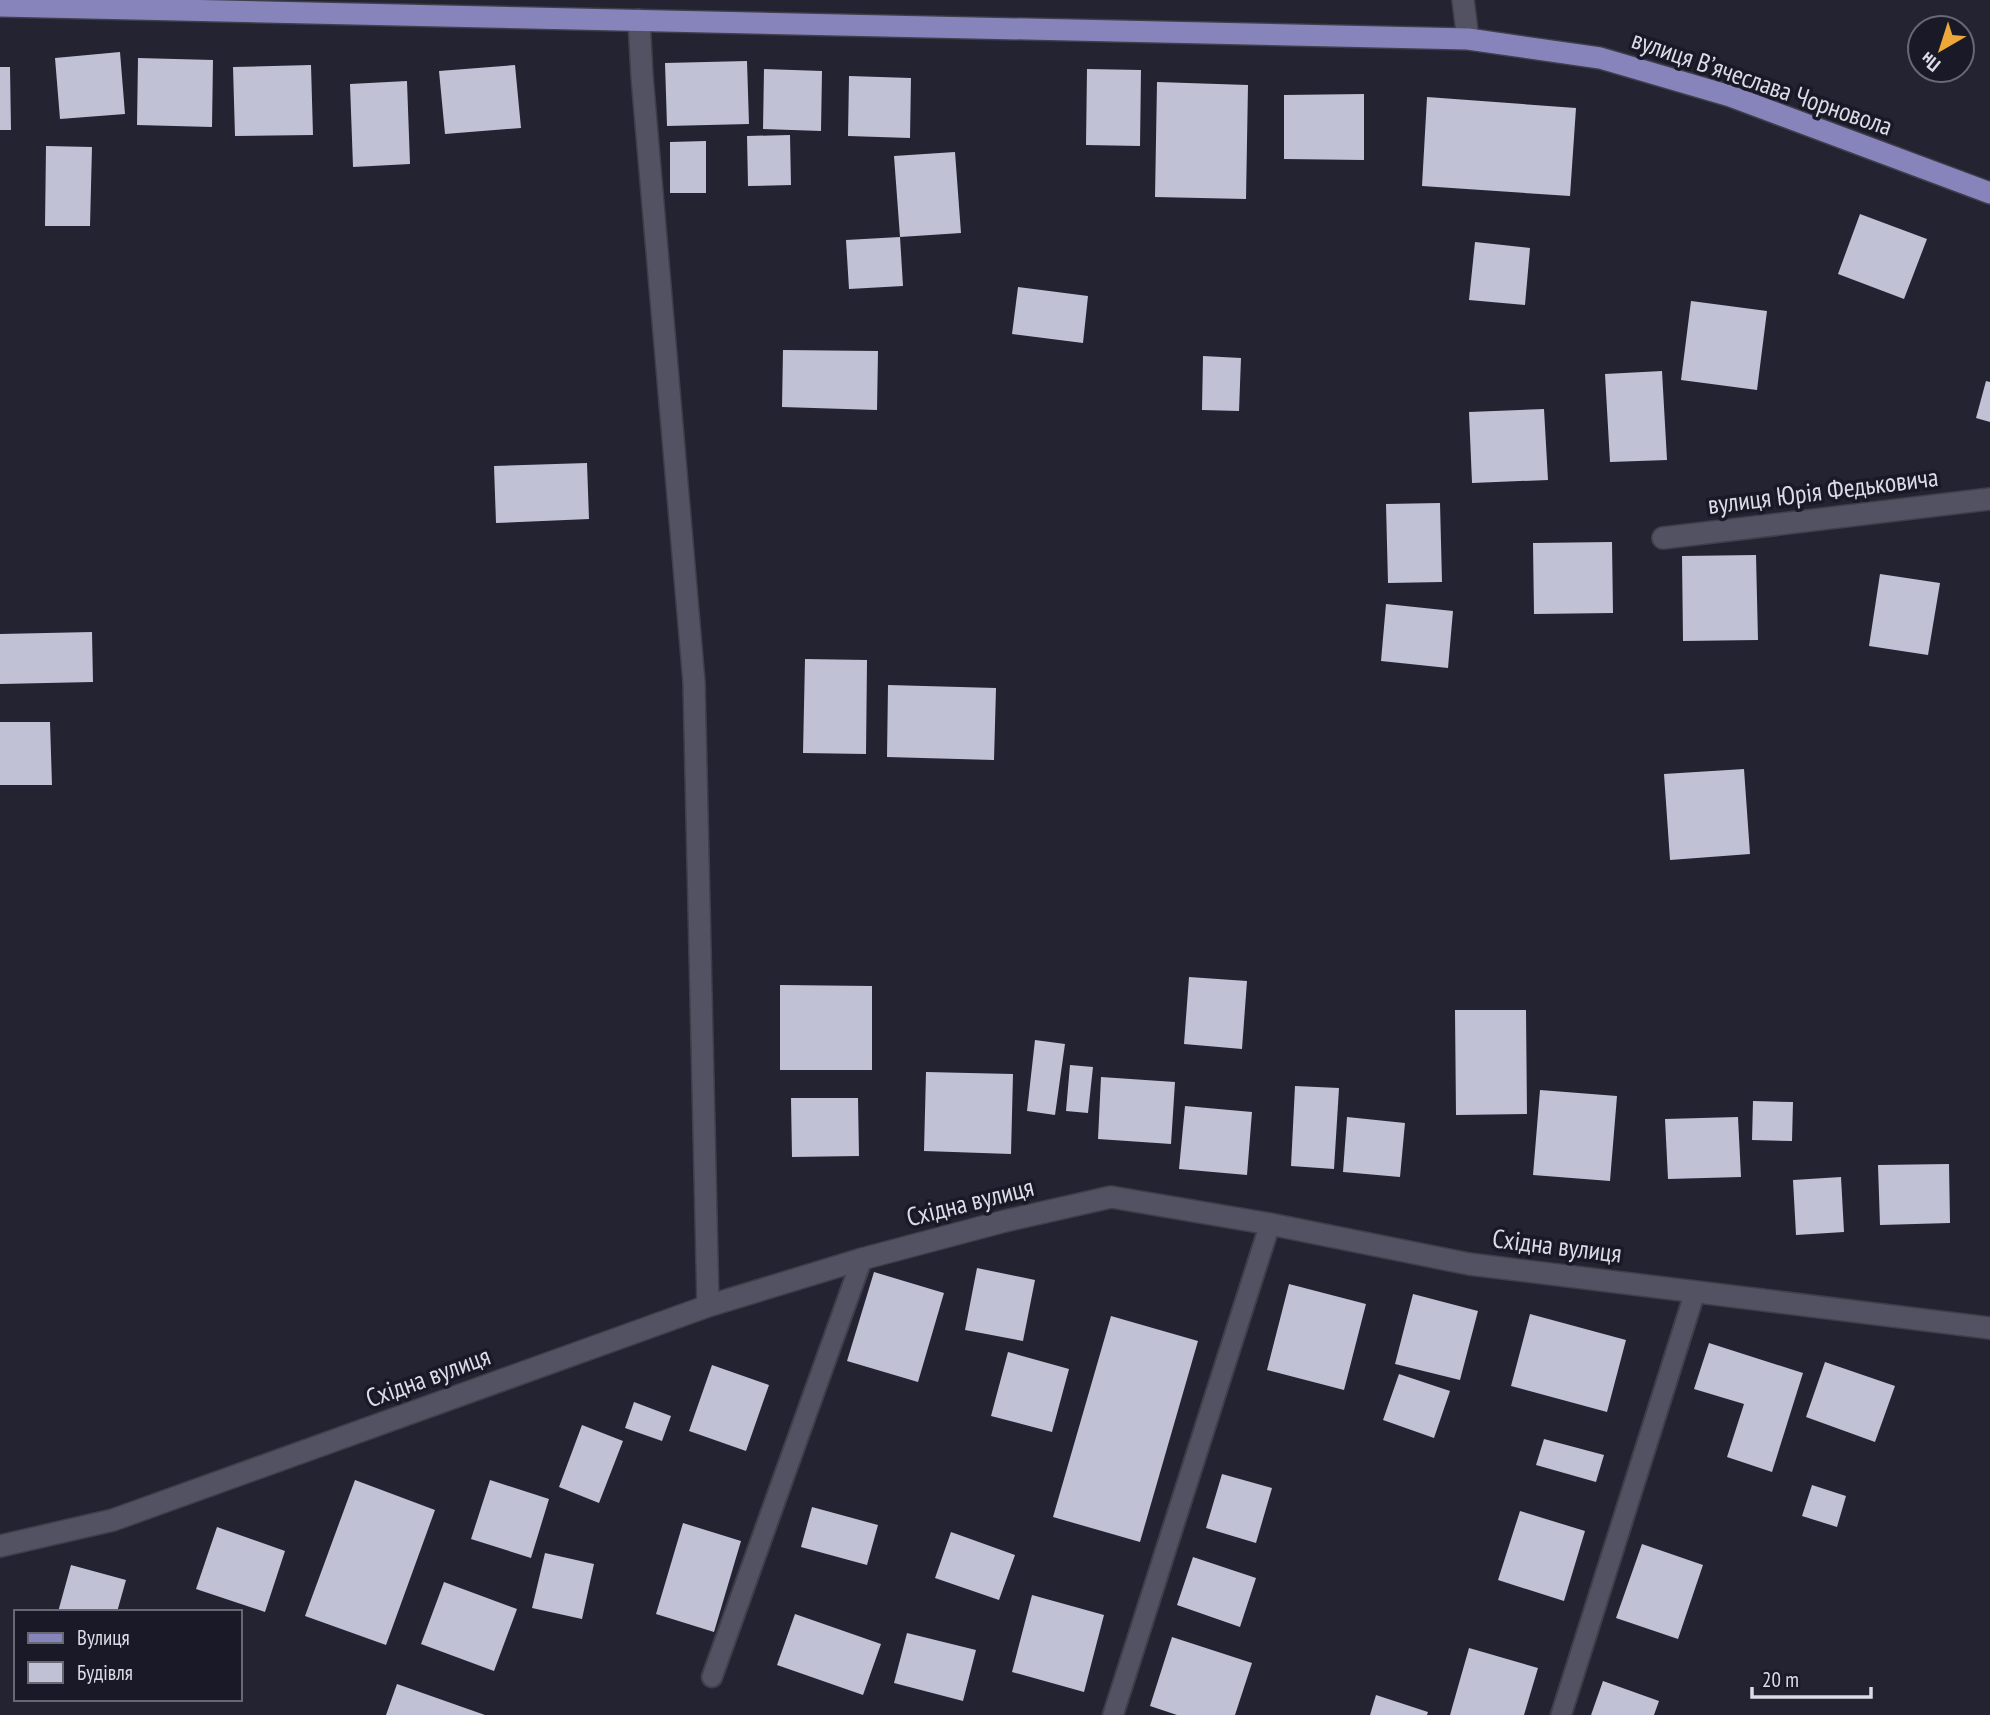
<svg xmlns="http://www.w3.org/2000/svg" width="1990" height="1715" font-family="'PT Sans Narrow',sans-serif">
  <style>
    .building { fill: #c1c1d5 }
    .lines { fill: none; stroke-linecap: round; stroke-linejoin: round }
    .lane-casing { stroke: #3f3e4a; stroke-width: 23 }
    .street-casing { stroke: #3f3e4a; stroke-width: 24 }
    .primary-casing { stroke: #3f3e4a; stroke-width: 24 }
    .lane { stroke: #525263; stroke-width: 19 }
    .street { stroke: #525263; stroke-width: 21 }
    .primary { stroke: #8784bc; stroke-width: 21 }
    .labels { text-anchor: middle; stroke-width: 7; stroke-linejoin: round; paint-order: stroke }
    .street-label { font-size: 26px; fill: #dcdce6; stroke: #1a1928 }
  </style>
  <rect width="100%" height="100%" fill="#232332"/>
  <path class="building" d="M120,52l5,62 -65,5 -5,-61z
    M138,58l75,2 -1,67 -75,-2z
    M747,61l2,63 -82,2 -2,-63z
    M311,65l2,70 -78,1 -2,-69z
    M515,65l6,63 -76,6 -6,-63z
    M0,67h10l1,63h-11z
    M764,69l58,2 -1,60 -58,-2z
    M1087,69l54,1 -1,76 -54,-1z
    M849,76l62,2 -1,60 -62,-2z
    M407,81l3,83 -57,3 -3,-83z
    M1157,82l91,3 -2,114 -91,-2z
    M1364,94v66l-80,-1v-64z
    M1427,97l149,11 -6,88 -148,-10z
    M790,135l1,50 -43,1 -1,-50z
    M706,141v52h-36v-51z
    M46,146l46,1 -2,79h-45z
    M955,152l6,81 -61,4 3,49 -54,3 -3,-49 54,-3 -6,-81z
    M1860,214l67,25 -23,60 -66,-25z
    M1475,242l55,6 -5,57 -56,-5z
    M1018,287l70,9 -5,47 -71,-9z
    M1691,301l76,10 -10,79 -76,-10z
    M783,350l95,1 -1,59 -95,-3z
    M1203,356l38,2 -2,53 -37,-1z
    M1662,371l5,89 -57,2 -5,-88z
    M1986,381l4,1v40l-14,-4z
    M1544,409l4,71 -76,3 -3,-71z
    M587,463l2,56 -93,4 -2,-57z
    M1440,503l2,79 -54,1 -2,-79z
    M1612,542l1,71 -79,1 -1,-71z
    M1756,555l2,85 -75,1 -1,-85z
    M1880,574l60,9 -12,72 -59,-9z
    M1386,604l67,7 -5,57 -67,-7z
    M92,632l1,50 -93,2v-50z
    M805,659l62,1 -1,94 -63,-1z
    M888,685l108,3 -2,72 -107,-3z
    M0,722h50l2,63h-52z
    M1744,769l6,85 -80,6 -6,-86z
    M1189,977l58,4 -5,68 -58,-5z
    M780,985l92,1v84h-92z
    M1455,1010h71l1,104 -71,1z
    M1035,1040l30,4 -10,71 -28,-4z
    M1070,1065l23,2 -5,46 -22,-2z
    M926,1072l87,2 -2,80 -87,-3z
    M1101,1077l74,5 -4,62 -73,-5z
    M1295,1086l44,2 -5,81 -43,-3z
    M1540,1090l77,6 -7,85 -77,-6z
    M791,1098h67l1,58 -67,1z
    M1753,1101l40,1 -1,39 -40,-1z
    M1185,1106l67,6 -5,63 -68,-6z
    M1347,1117l58,6 -5,54 -57,-5z
    M1738,1117l3,60 -73,2 -3,-60z
    M1949,1164l1,59 -70,2 -2,-60z
    M1841,1177l3,55 -48,3 -3,-55z
    M977,1268l58,12 -12,61 -58,-11z
    M874,1272l70,21 -26,89 -71,-21z
    M1289,1284l77,20 -22,86 -77,-20z
    M1413,1294l65,17 -18,69 -65,-16z
    M1530,1314l96,26 -19,72 -96,-26z
    M1111,1316l87,25 -58,201 -87,-25z
    M1709,1343l94,30 -31,99 -45,-15 17,-53 -50,-15z
    M1008,1352l61,17 -17,63 -61,-16z
    M1825,1362l70,24 -20,56 -69,-25z
    M712,1365l57,20 -23,66 -57,-20z
    M1399,1374l51,17 -16,47 -51,-18z
    M634,1402l37,14 -9,25 -37,-13z
    M582,1425l41,16 -24,62 -40,-16z
    M1544,1439l60,16 -8,27 -60,-17z
    M1222,1474l50,14 -16,55 -50,-15z
    M355,1480l80,30 -49,135 -81,-29z
    M490,1480l59,19 -18,59 -60,-19z
    M1812,1485l34,11 -9,31 -35,-11z
    M812,1507l66,18 -11,40 -66,-18z
    M1520,1511l65,20 -21,70 -66,-21z
    M683,1523l58,18 -27,91 -58,-18z
    M217,1527l68,24 -20,61 -69,-23z
    M951,1532l64,23 -16,45 -64,-22z
    M1642,1544l61,21 -25,74 -62,-21z
    M545,1553l49,11 -12,55 -50,-11z
    M1193,1557l63,21 -16,49 -63,-22z
    M71,1565l55,15 -9,32h-59z
    M444,1582l73,27 -23,62 -73,-27z
    M1032,1595l72,20 -20,77 -72,-20z
    M795,1614l86,30 -18,51 -86,-30z
    M907,1633l69,17 -13,51 -69,-18z
    M1172,1637l80,26 -17,52h-58l-27,-9z
    M1469,1648l69,20 -14,47h-74z
    M1603,1681l56,20 -5,14h-63z
    M397,1684l88,31h-99z
    M1376,1695l52,17 -1,3h-57z"/>
  <g class="lines">
    <g class="lane-casing">
      <path id="lane" d="M712,1677l150,-418
        M1113,1715l157,-491
        M1561,1715l134,-423"/>
    </g>
    <g class="street-casing">
      <path id="street" d="M1463,0l5,39
        M639,20l3,56 52,606 14,624
        M1663,538l327,-39
        M0,1546l113,-26 595,-214 154,-47 143,-38 106,-24 159,27 199,40 521,64"/>
    </g>
    <g class="primary-casing">
      <path id="primary" d="M0,6l1468,33 132,19 130,38 260,97"/>
    </g>
    <use href="#lane" class="lane"/>
    <use href="#street" class="street"/>
    <use href="#primary" class="primary"/>
  </g>
  <g class="labels">
    <g class="street-label">
      <text transform="translate(1762 83) rotate(19)" y="9">вулиця Вʼячеслава Чорновола</text>
      <text transform="translate(1823 491) rotate(-7)" y="9">вулиця Юрія Федьковича</text>
      <text transform="translate(970 1202) rotate(-14)" y="9">Східна вулиця</text>
      <text transform="translate(1557 1246) rotate(7)" y="9">Східна вулиця</text>
      <text transform="translate(428 1377) rotate(-20)" y="9">Східна вулиця</text>
    </g>
  </g>
  <rect x="14" y="1610" width="228" height="91" fill="#1a1928" stroke="#686774" stroke-width="2"/>
  <rect x="28" y="1633" width="35" height="10" fill="#8784bc" stroke="#686774" stroke-width="2"/>
  <text x="77" y="1645" font-size="21" fill="#dcdce6">Вулиця</text>
  <rect x="28" y="1662" width="35" height="21" fill="#c1c1d5" stroke="#686774" stroke-width="2"/>
  <text x="77" y="1680" font-size="21" fill="#dcdce6">Будівля</text>
  <g transform="translate(1941 49) rotate(219)"><circle r="33" fill="#1a1928" stroke="#686774" stroke-width="2"/>
  <path d="M0-5L12 26L0 18L-12 26Z" fill="#eca93a"/>
  <text y="-10" font-size="19" font-weight="bold" text-anchor="middle" fill="#dcdce6">Пн</text>
  </g>
  <path d="M1752 1687v10h119v-10" fill="none" stroke="#dcdce6" stroke-width="3.5"/>
  <text x="1762" y="1687" font-size="21" fill="#dcdce6" stroke="#1a1928" stroke-width="5" paint-order="stroke">20 m</text>
</svg>
